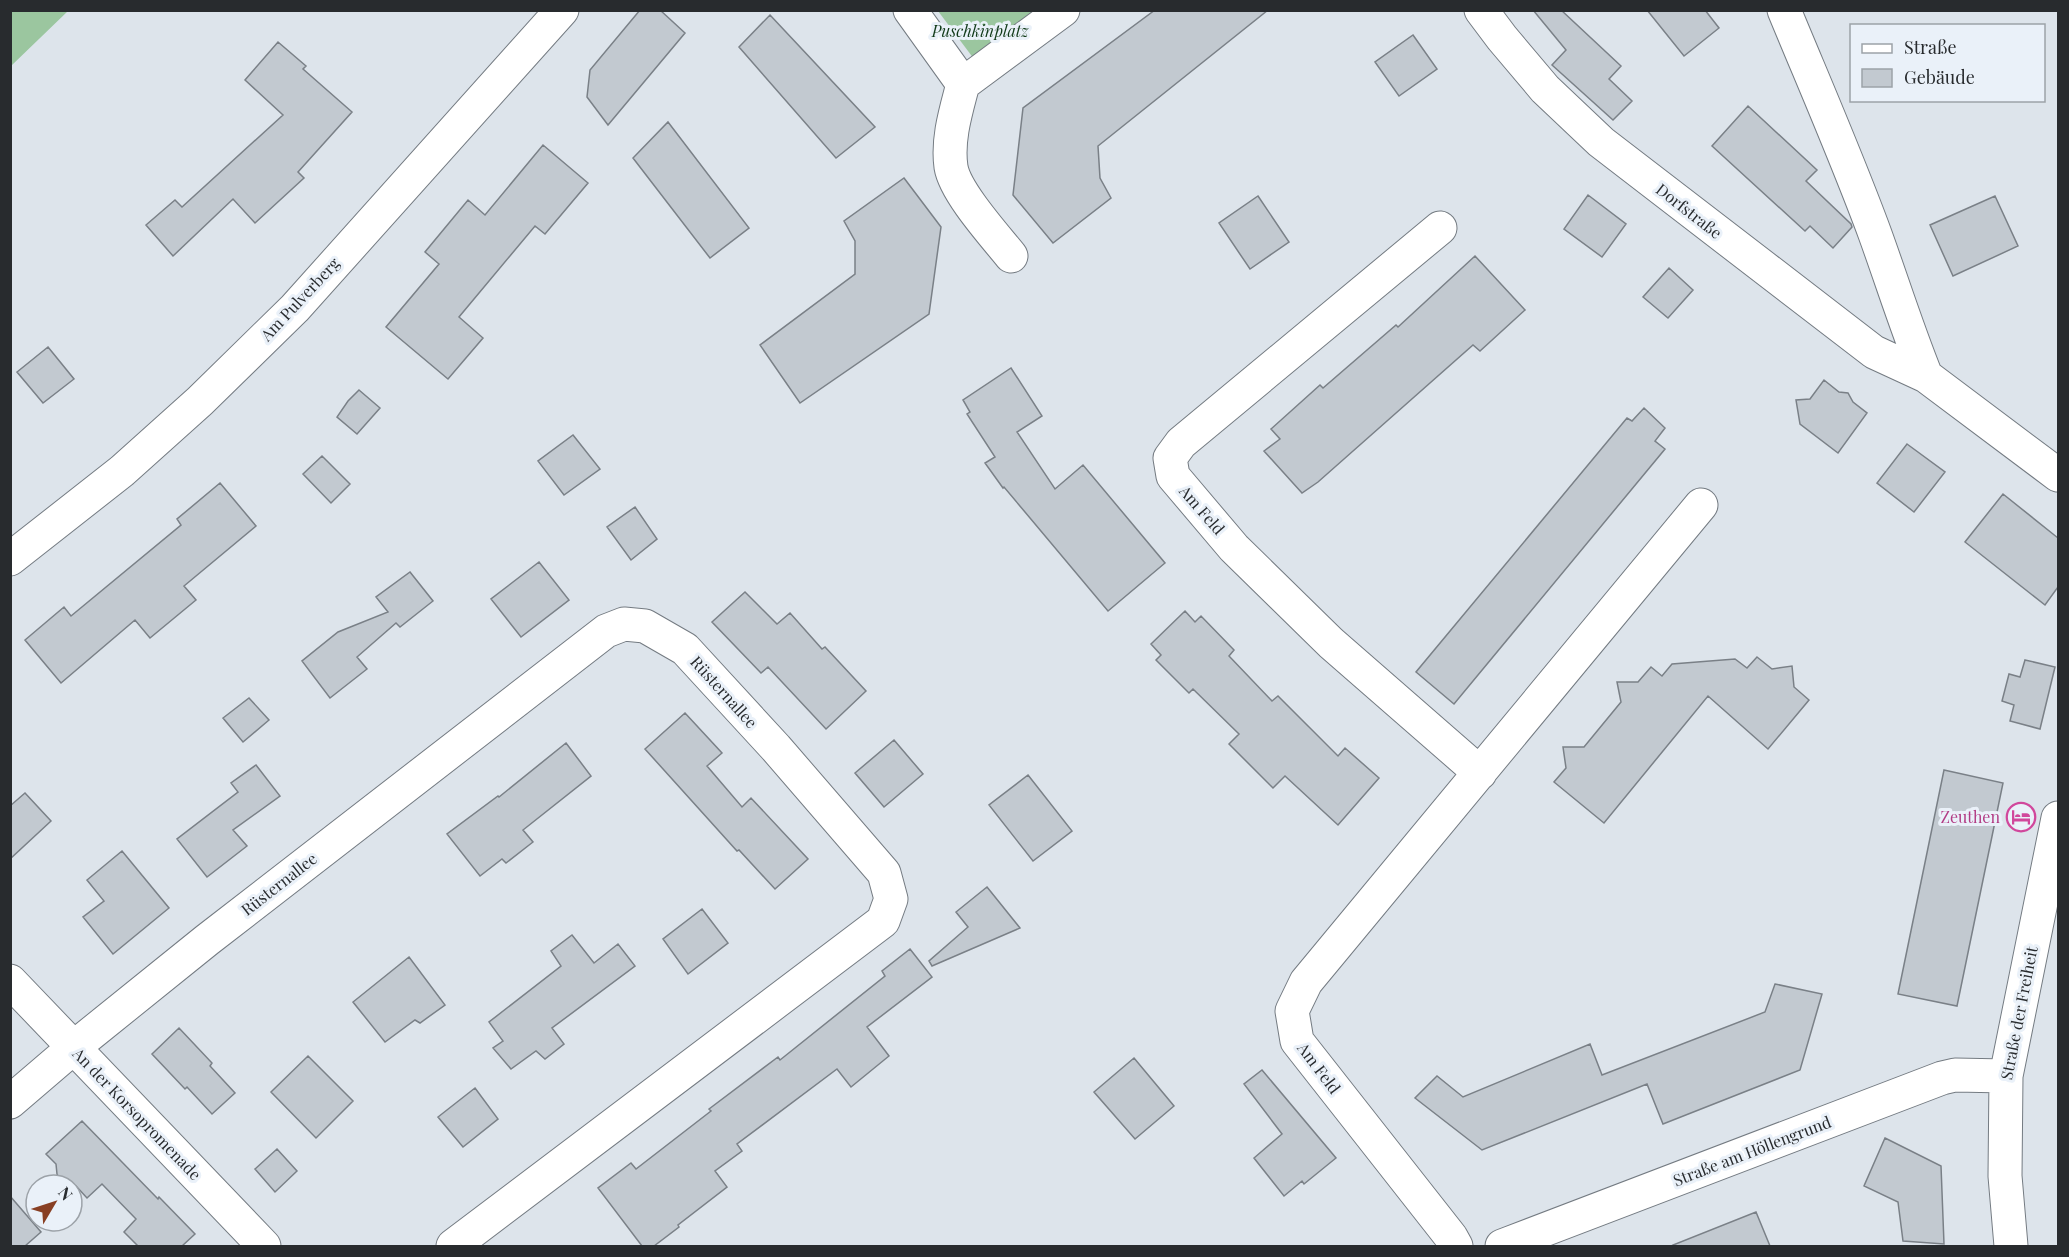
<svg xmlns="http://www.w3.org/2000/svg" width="2069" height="1257" font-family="'Playfair Display',serif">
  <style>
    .green { fill: #9bc69f }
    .building { fill: #c2c9d0; stroke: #7a8087; stroke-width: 1.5 }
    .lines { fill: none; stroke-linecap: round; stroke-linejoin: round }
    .minor-casing { stroke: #747b82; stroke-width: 35 }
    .major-casing { stroke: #747b82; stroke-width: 35 }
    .minor { stroke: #fff; stroke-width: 33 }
    .major { stroke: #fff; stroke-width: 33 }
    .labels { text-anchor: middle; stroke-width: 6; stroke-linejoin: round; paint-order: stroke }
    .park-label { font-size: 16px; font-style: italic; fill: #123b1a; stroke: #eaf1f9 }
    .street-label { font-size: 16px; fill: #282b2e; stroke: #eaf1f9 }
    .hotel-label { font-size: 16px; fill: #b23c85; stroke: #eaf1f9; text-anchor: end }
  </style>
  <rect width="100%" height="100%" fill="#dde4eb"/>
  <path class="green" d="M11,10h57v1l-57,55z
    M938,11h105l-69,48z"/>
  <path class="building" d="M640,10h20l25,23 -77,92 -21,-28 3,-27z
    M1155,10h113l-170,136 2,32 11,20 -58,45 -40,-48 10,-87z
    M1533,10h28l60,56 -12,13 23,22 -19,19 -61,-55 14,-15z
    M1647,10h58l14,18 -35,28z
    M770,15l105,112 -39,31 -97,-111z
    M1413,35l24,34 -38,27 -24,-34z
    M278,42l28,24 -3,3 49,43 -54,60 6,6 -49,45 -22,-24 -60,57 -27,-31 29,-25 7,7 101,-92 -38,-35z
    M1748,106l69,64 -11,11 45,43 1,3 -19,21 -23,-22 -5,5 -93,-85z
    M668,122l81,106 -39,30 -77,-100z
    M543,145l45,38 -43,51 -10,-8 -76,91 24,21 -35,41 -62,-52 53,-63 -14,-12 43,-52 17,15z
    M904,178l37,49 -12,87 -129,89 -40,-58 95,-71v-33l-11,-20z
    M1588,195l38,29 -24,33 -38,-28z
    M1258,196l31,46 -39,27 -31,-46z
    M1995,196l23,50 -65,30 -23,-51z
    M1475,256l50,54 -45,41 -7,-6 -155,137 -16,11 -38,-42 16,-12 -9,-10 49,-44 3,3 73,-63 2,2z
    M1669,268l24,22 -25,28 -25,-21z
    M48,347l26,32 -31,24 -26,-31z
    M1011,368l31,48 -25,16 38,57 28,-24 82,98 -57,48 -104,-124 -1,1 -18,-25 10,-6 -28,-43 3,-2 -7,-12z
    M1824,380l15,12 9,1 5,9 14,11 -29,40 -38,-29 -4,-24 14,-1z
    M359,390l21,18 -23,26 -20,-17 11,-16z
    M1644,408l21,20 -10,13 10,8 -211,255 -38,-32 211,-254 5,3z
    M573,435l27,34 -36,26 -26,-34z
    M1907,444l38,28 -31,40 -37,-29z
    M322,456l28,28 -19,19 -28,-29z
    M220,483l36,43 -72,60 12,14 -46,38 -15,-18 -74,63 -36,-43 39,-33 7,9 110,-91 -4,-6z
    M2003,494l55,44v49l-13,18 -80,-63z
    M635,507l22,32 -26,21 -24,-33z
    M539,562l30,38 -48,37 -30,-38z
    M410,572l23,29 -33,26 -4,-4 -39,34 10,12 -37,29 -28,-37 36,-29 50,-20 -12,-15z
    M745,592l32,32 13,-11 32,36 3,-2 41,44 -40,38 -58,-62 -7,6 -49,-51z
    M1185,611l10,11 6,-6 33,34 -5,6 43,45 6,-5 60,60 7,-8 34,30 -41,47 -53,-49 -12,12 -44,-44 10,-10 -46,-45 -4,4 -33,-33 5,-5 -10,-11z
    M1757,657l15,12 20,-3 2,21 15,13 -41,49 -60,-53 -104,127 -50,-41 12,-14 -3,-21h21l37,-45 -4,-20h21l13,-15 11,9 10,-12 63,-5 12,9z
    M2025,660l30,7 -15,62 -30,-8 4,-16 -12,-4 7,-27 11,3z
    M249,698l20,22 -26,22 -20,-24z
    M685,713l37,40 -15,13 35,41 9,-9 57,61 -33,30 -36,-39 -2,1 -92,-102z
    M894,740l29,34 -39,33 -29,-34z
    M566,743l25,33 -68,54 10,12 -27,21 -4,-4 -22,17 -33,-42 51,-38 1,1z
    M256,765l24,31 -47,34 14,16 -40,31 -30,-38 61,-47 -7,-9z
    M1944,770l59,13 -46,223 -59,-12z
    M1028,775l44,56 -39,30 -44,-56z
    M25,793l26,28 -41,38v-53z
    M122,851l47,57 -56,46 -30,-37 21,-16 -17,-21z
    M987,887l33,41 -88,38 -3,-5 39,-34 -12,-15z
    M702,909l26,34 -40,31 -25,-35z
    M572,935l22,28 24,-19 17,22 -83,62 12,16 -19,15 -9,-8 -25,18 -18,-21 10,-7 -14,-19 72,-56 -10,-15z
    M910,949l22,28 -65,50 22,29 -38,31 -14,-18 -100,75 5,7 -27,20 12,16 -49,38 1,2 -25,19h-12l-44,-58 33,-25 5,6 75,-58 -2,-2 69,-52 2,3 105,-84 -3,-5z
    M409,957l36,48 -25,18 -5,-3 -30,22 -32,-40z
    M1775,984l47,10 -22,76 -137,54 -16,-40 -165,66 -67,-52 22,-22 26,21 127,-53 12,31 163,-63z
    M179,1028l33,35 -2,3 25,27 -23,21 -25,-27 -2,2 -33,-35z
    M308,1056l45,45 -37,37 -45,-46z
    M1134,1058l40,48 -39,33 -41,-47z
    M1262,1070l74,88 -32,26 -2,-3 -18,15 -30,-38 28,-24 -38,-50z
    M475,1088l23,31 -35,28 -25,-30z
    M82,1121l76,78 1,-2 36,37 -13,12h-44l-14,-14 12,-13 -34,-35 -15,14 -11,-12 -14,-1 -5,-11 -1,-10 -10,-10z
    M1885,1138l56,28 3,78 -41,-3 -5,-39 -34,-16z
    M277,1149l20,22 -22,21 -20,-23z
    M10,1196l31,36 -16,14h-15z
    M1756,1212l14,34h-96l-1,-1z"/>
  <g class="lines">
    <g class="minor-casing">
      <path id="minor" d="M910,10l53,74c-7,27 -16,55 -12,83 4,25 44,69 60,89
        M963,84l100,-74
        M1440,228l-259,215 -11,15 3,18 61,72 97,95 149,130
        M10,559l112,-88 78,-70 95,-93 267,-298
        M10,981l254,265
        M10,1102l63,-54 134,-108 399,-309 18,-7 21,2 40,23 91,99 108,125 7,26 -8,22 -430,325
        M1456,1246l-5,-9 -154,-196 -5,-30 14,-29 395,-477
        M1502,1246l440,-168 13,-3 51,1
        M2011,1246l-6,-70 1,-100 52,-258"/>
    </g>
    <g class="major-casing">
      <path id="major" d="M1481,10l21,28 43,51 56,53 273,210 52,24 132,99
        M1784,10c31,75 63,148 91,224 17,47 32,95 51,142"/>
    </g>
    <use href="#minor" class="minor"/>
    <use href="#major" class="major"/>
  </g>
  <defs>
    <g id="hotel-ring" transform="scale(1.5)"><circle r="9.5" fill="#eaf1f9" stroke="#d1479c" stroke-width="1.5"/><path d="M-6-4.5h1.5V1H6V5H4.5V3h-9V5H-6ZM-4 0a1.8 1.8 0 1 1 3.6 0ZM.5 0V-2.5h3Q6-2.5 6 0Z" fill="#d1479c"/></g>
  </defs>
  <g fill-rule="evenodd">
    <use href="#hotel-ring" x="2021" y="817"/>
  </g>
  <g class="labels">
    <g class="park-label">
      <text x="980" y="37">Puschkinplatz</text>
    </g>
    <g class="street-label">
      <text transform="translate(1689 211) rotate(38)" y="6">Dorfstraße</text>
      <text transform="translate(300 299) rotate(-47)" y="6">Am Pulverberg</text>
      <text transform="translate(1202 510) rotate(49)" y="6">Am Feld</text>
      <text transform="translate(724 692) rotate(48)" y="6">Rüsternallee</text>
      <text transform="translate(279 884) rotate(-38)" y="6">Rüsternallee</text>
      <text transform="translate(2019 1013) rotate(-79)" y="6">Straße der Freiheit</text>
      <text transform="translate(1319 1068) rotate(53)" y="6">Am Feld</text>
      <text transform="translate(137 1114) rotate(46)" y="6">An der Korsopromenade</text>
      <text transform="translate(1752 1151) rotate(-21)" y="6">Straße am Höllengrund</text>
    </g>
    <g class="hotel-label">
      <text x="2000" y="823">Zeuthen</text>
    </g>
  </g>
  <rect width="2069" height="1257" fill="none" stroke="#282b2e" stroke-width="24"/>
  <rect x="1850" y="24" width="195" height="78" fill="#eaf1f9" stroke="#9ca2a8" stroke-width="1.5"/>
  <rect x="1862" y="44" width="30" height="9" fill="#ffffff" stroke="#9ca2a8" stroke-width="1.5"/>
  <text x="1904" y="54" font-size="18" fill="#282b2e">Straße</text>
  <rect x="1862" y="69" width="30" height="18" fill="#c2c9d0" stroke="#9ca2a8" stroke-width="1.5"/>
  <text x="1904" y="84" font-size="18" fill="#282b2e">Gebäude</text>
  <g transform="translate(54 1203) rotate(51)"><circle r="28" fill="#eaf1f9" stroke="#9ca2a8" stroke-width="1.5"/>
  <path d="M0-4.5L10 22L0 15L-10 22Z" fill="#883f23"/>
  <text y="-9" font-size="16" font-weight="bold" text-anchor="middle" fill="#282b2e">N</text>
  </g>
</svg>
